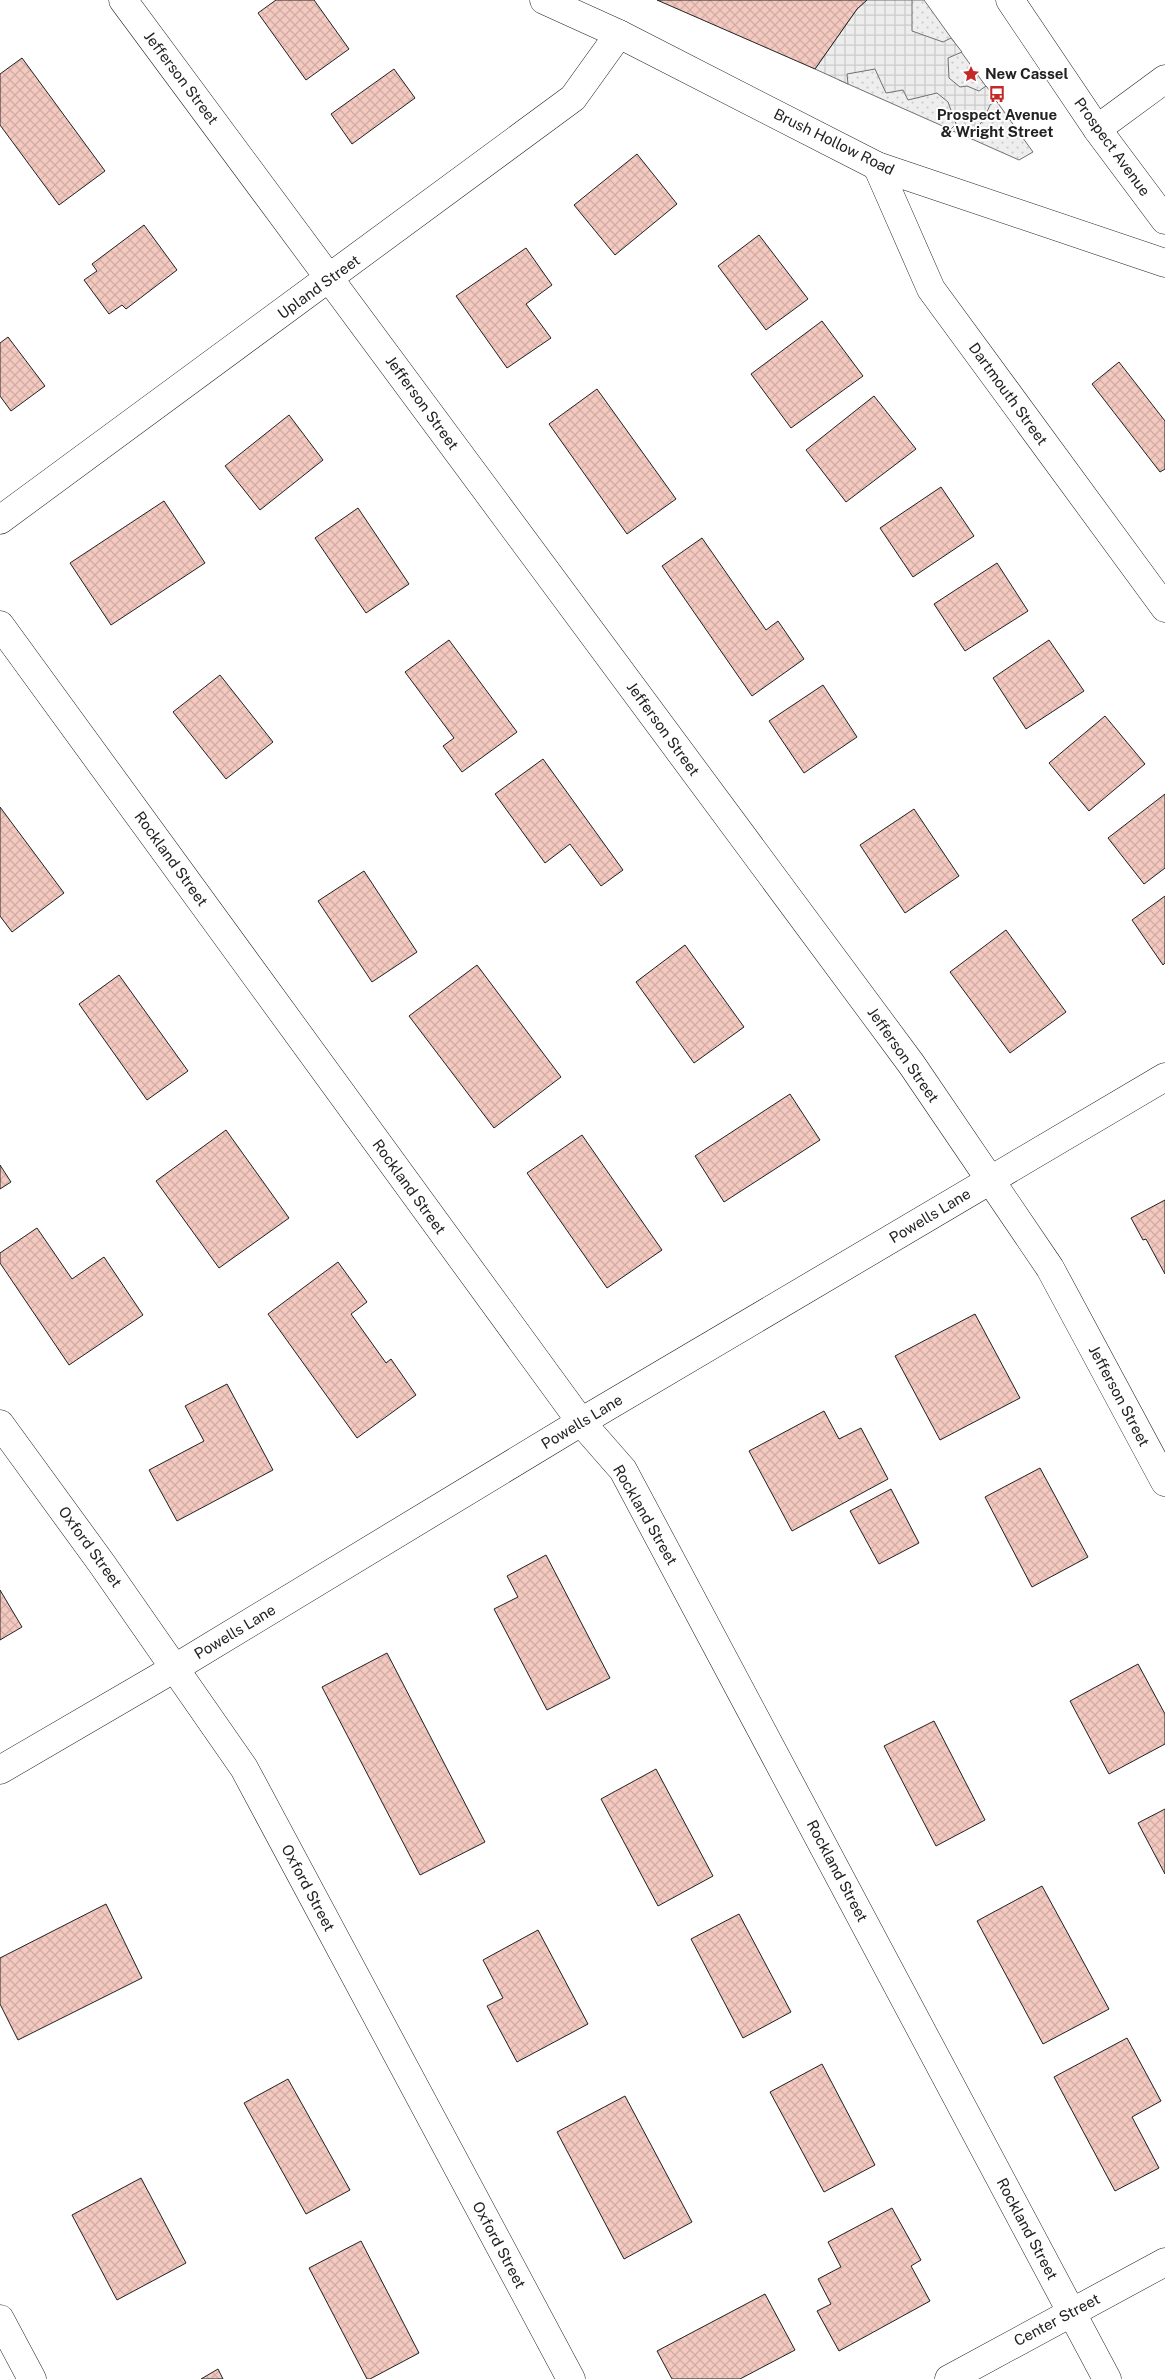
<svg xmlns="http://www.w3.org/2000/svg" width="1165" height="2379" font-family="'Public Sans',sans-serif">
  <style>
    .park { fill: url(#park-dots); stroke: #6f6f6f }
    .plaza { fill: url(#plaza-grid); stroke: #6f6f6f }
    .building { fill: url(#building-cross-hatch); stroke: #222 }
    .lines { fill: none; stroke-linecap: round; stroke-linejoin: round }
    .minor-casing { stroke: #222; stroke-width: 29 }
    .tertiary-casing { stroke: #222; stroke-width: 29 }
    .secondary-casing { stroke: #222; stroke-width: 29 }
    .minor { stroke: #fff; stroke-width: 28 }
    .tertiary { stroke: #fff; stroke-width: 28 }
    .secondary { stroke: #fff; stroke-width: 28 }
    .labels { text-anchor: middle; stroke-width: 4; stroke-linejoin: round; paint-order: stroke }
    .poi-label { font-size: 15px; font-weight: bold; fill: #222; stroke: #fff; text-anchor: start }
    .street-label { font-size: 15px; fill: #222; stroke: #fff }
  </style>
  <defs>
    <pattern id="park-dots" width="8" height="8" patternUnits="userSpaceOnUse" patternTransform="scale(1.25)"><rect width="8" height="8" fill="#eee"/><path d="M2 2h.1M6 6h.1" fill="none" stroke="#ccc" stroke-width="1.8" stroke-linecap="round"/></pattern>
    <pattern id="plaza-grid" width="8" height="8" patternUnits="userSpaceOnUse" patternTransform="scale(1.25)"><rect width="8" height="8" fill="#ededed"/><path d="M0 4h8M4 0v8" fill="none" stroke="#cbcbcb"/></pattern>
    <pattern id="building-cross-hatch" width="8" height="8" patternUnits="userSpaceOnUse" patternTransform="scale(1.25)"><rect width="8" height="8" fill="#f3c9c0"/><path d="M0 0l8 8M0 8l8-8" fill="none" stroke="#d0aca5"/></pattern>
  </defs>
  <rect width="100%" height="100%" fill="#fff"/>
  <path class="park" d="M906,0h18l109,152 -14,8 -180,-80z"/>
  <path class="plaza" d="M867,0h45v31l31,11 8,-4 11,14 -14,6 1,20 11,9 7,-1 12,5 7,-5 11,14 -7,5 -6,14 -7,9 -11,4 2,5 -18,-7 6,-6 -8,-22 -11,-9 -29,7 -5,-10 -17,3 -11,-24 -28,5 1,10 -33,-15 42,-60z"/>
  <path class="building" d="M276,0h38l35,49 -43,31 -48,-67z
    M657,0h210l-10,9 -42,60z
    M22,58l83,113 -46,34 -59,-80v-51z
    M394,69l21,29 -63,46 -21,-30z
    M637,154l40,50 -62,51 -41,-50z
    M144,225l33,45 -51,39 -4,-4 -13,9 -25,-34 13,-9 -5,-7z
    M759,235l49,64 -42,31 -48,-64z
    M526,248l26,37 -26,19 25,34 -44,30 -51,-72z
    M822,321l41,55 -72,52 -40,-54z
    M8,337l37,49 -34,25 -11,-15v-53z
    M1119,362l46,59v48l-5,3 -68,-88z
    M597,389l79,110 -49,35 -78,-110z
    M874,396l42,53 -70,53 -40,-52z
    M289,415l34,45 -63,50 -35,-44z
    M941,487l33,49 -61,41 -33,-49z
    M164,501l41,62 -94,62 -41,-62z
    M358,508l51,76 -43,29 -51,-75z
    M702,538l64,92 12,-9 26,38 -52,37 -90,-130z
    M997,563l31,48 -63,40 -31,-47z
    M449,640l68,92 -55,40 -19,-26 11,-8 -49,-66z
    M1049,640l35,51 -58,38 -33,-51z
    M220,675l53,67 -47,37 -53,-67z
    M823,685l34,52 -53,36 -35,-52z
    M1105,716l40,48 -56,47 -40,-48z
    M543,759l80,111 -22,16 -31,-42 -25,19 -50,-69z
    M1165,794v74l-21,16 -36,-46z
    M0,807l64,86 -52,39 -12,-16z
    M914,809l45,67 -54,37 -45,-68z
    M364,871l53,81 -45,30 -54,-81z
    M1165,896v67l-2,2 -31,-45z
    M1006,930l60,82 -56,41 -60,-81z
    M685,945l59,82 -50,36 -58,-81z
    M477,965l84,112 -67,51 -85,-112z
    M119,975l69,96 -41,29 -68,-96z
    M790,1094l30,46 -96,62 -29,-46z
    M226,1130l63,88 -70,50 -63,-87z
    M582,1135l80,115 -55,38 -80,-115z
    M0,1165l11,17 -11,7z
    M1165,1200v74l-19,-35 -3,1 -12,-22z
    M37,1228l35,51 32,-22 39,58 -74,50 -69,-102v-10z
    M338,1262l29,40 -16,12 35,49 5,-4 25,36 -59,43 -89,-124z
    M975,1314l45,84 -80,42 -45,-84z
    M227,1384l46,86 -96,51 -28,-51 55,-29 -19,-35z
    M824,1411l15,28 22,-11 27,51 -96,52 -43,-80z
    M1040,1468l48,89 -56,30 -47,-90z
    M891,1489l28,54 -40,21 -29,-53z
    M546,1555l64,123 -63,32 -53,-101 24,-12 -11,-21z
    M0,1590l22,37 -22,13z
    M387,1653l98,189 -65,33 -98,-188z
    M1138,1664l27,50v30l-56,30 -39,-73z
    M934,1721l51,99 -49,26 -52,-100z
    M656,1769l57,107 -55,30 -57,-107z
    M1165,1809v65l-27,-51z
    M1042,1886l67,123 -66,35 -66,-123z
    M106,1904l36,74 -124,62 -18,-36v-46z
    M739,1914l52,98 -48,26 -52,-99z
    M538,1930l50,94 -71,38 -30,-56 16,-8 -20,-38z
    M1127,2038l34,63 -29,16 27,51 -44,23 -61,-114z
    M822,2064l53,101 -51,27 -54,-100z
    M288,2079l62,111 -44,24 -62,-111z
    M625,2096l67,126 -68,37 -67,-127z
    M141,2178l45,85 -69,37 -45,-85z
    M892,2208l29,52 -10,6 19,35 -91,50 -22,-40 14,-7 -13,-25 23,-12 -13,-25z
    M361,2241l58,112 -49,26h-3l-58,-111z
    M765,2294l30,56 -55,29h-68l-15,-28z
    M218,2369l5,10h-22z"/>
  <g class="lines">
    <g class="minor-casing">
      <path id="minor" d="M123,0l789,1065 138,203 115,214
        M1097,129l68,-50
        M877,166l54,123 234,319
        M0,520l573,-422 46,-64
        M0,625l581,797 42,48 484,909
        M0,1424l102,140 142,204 327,611
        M0,2319l32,60
        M949,2379l216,-117"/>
    </g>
    <g class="tertiary-casing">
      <path id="tertiary" d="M0,1770l175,-102 406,-246 584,-345"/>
    </g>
    <g class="secondary-casing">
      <path id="secondary" d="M544,0l75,34 258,132 288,97
        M1010,0l87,129 68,91"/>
    </g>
    <use href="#minor" class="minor"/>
    <use href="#tertiary" class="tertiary"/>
    <use href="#secondary" class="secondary"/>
  </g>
  <defs>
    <g id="sight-bare" transform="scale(1.35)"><path d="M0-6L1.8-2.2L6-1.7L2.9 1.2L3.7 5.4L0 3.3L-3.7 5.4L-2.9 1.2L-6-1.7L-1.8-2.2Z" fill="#c62828" stroke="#fff" stroke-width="2.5" paint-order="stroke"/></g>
    <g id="bus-bare" transform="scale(1.35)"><path d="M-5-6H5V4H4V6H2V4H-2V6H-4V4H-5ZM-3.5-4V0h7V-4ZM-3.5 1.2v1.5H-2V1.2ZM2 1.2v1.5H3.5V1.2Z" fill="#c62828" stroke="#fff" stroke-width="2.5" paint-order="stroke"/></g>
  </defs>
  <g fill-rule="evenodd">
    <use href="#sight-bare" x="971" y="74"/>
    <use href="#bus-bare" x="997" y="94"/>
  </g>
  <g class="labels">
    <g class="poi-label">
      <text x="985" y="79">New Cassel</text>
      <text x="997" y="120" text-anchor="middle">Prospect Avenue<tspan x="997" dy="17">&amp; Wright Street</tspan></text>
    </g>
    <g class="street-label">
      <text transform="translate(181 78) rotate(53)" y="5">Jefferson Street</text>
      <text transform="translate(834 142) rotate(26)" y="5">Brush Hollow Road</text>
      <text transform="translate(1112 147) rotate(54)" y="5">Prospect Avenue</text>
      <text transform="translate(319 287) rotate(-36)" y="5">Upland Street</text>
      <text transform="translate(1008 394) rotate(54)" y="5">Dartmouth Street</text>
      <text transform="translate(422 403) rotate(54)" y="5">Jefferson Street</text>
      <text transform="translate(663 729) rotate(54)" y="5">Jefferson Street</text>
      <text transform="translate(171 859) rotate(54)" y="5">Rockland Street</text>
      <text transform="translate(903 1055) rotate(55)" y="5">Jefferson Street</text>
      <text transform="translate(409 1187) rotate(54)" y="5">Rockland Street</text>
      <text transform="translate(930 1216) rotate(-31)" y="5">Powells Lane</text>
      <text transform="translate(1119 1396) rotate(62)" y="5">Jefferson Street</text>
      <text transform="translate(582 1422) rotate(-31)" y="5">Powells Lane</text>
      <text transform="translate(645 1515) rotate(60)" y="5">Rockland Street</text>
      <text transform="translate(90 1547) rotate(54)" y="5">Oxford Street</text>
      <text transform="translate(235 1632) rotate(-31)" y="5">Powells Lane</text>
      <text transform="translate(837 1871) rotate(62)" y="5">Rockland Street</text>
      <text transform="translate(308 1888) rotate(62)" y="5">Oxford Street</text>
      <text transform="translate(1027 2229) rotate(62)" y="5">Rockland Street</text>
      <text transform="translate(499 2245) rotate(62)" y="5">Oxford Street</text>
      <text transform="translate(1057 2320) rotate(-28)" y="5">Center Street</text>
    </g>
  </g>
</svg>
